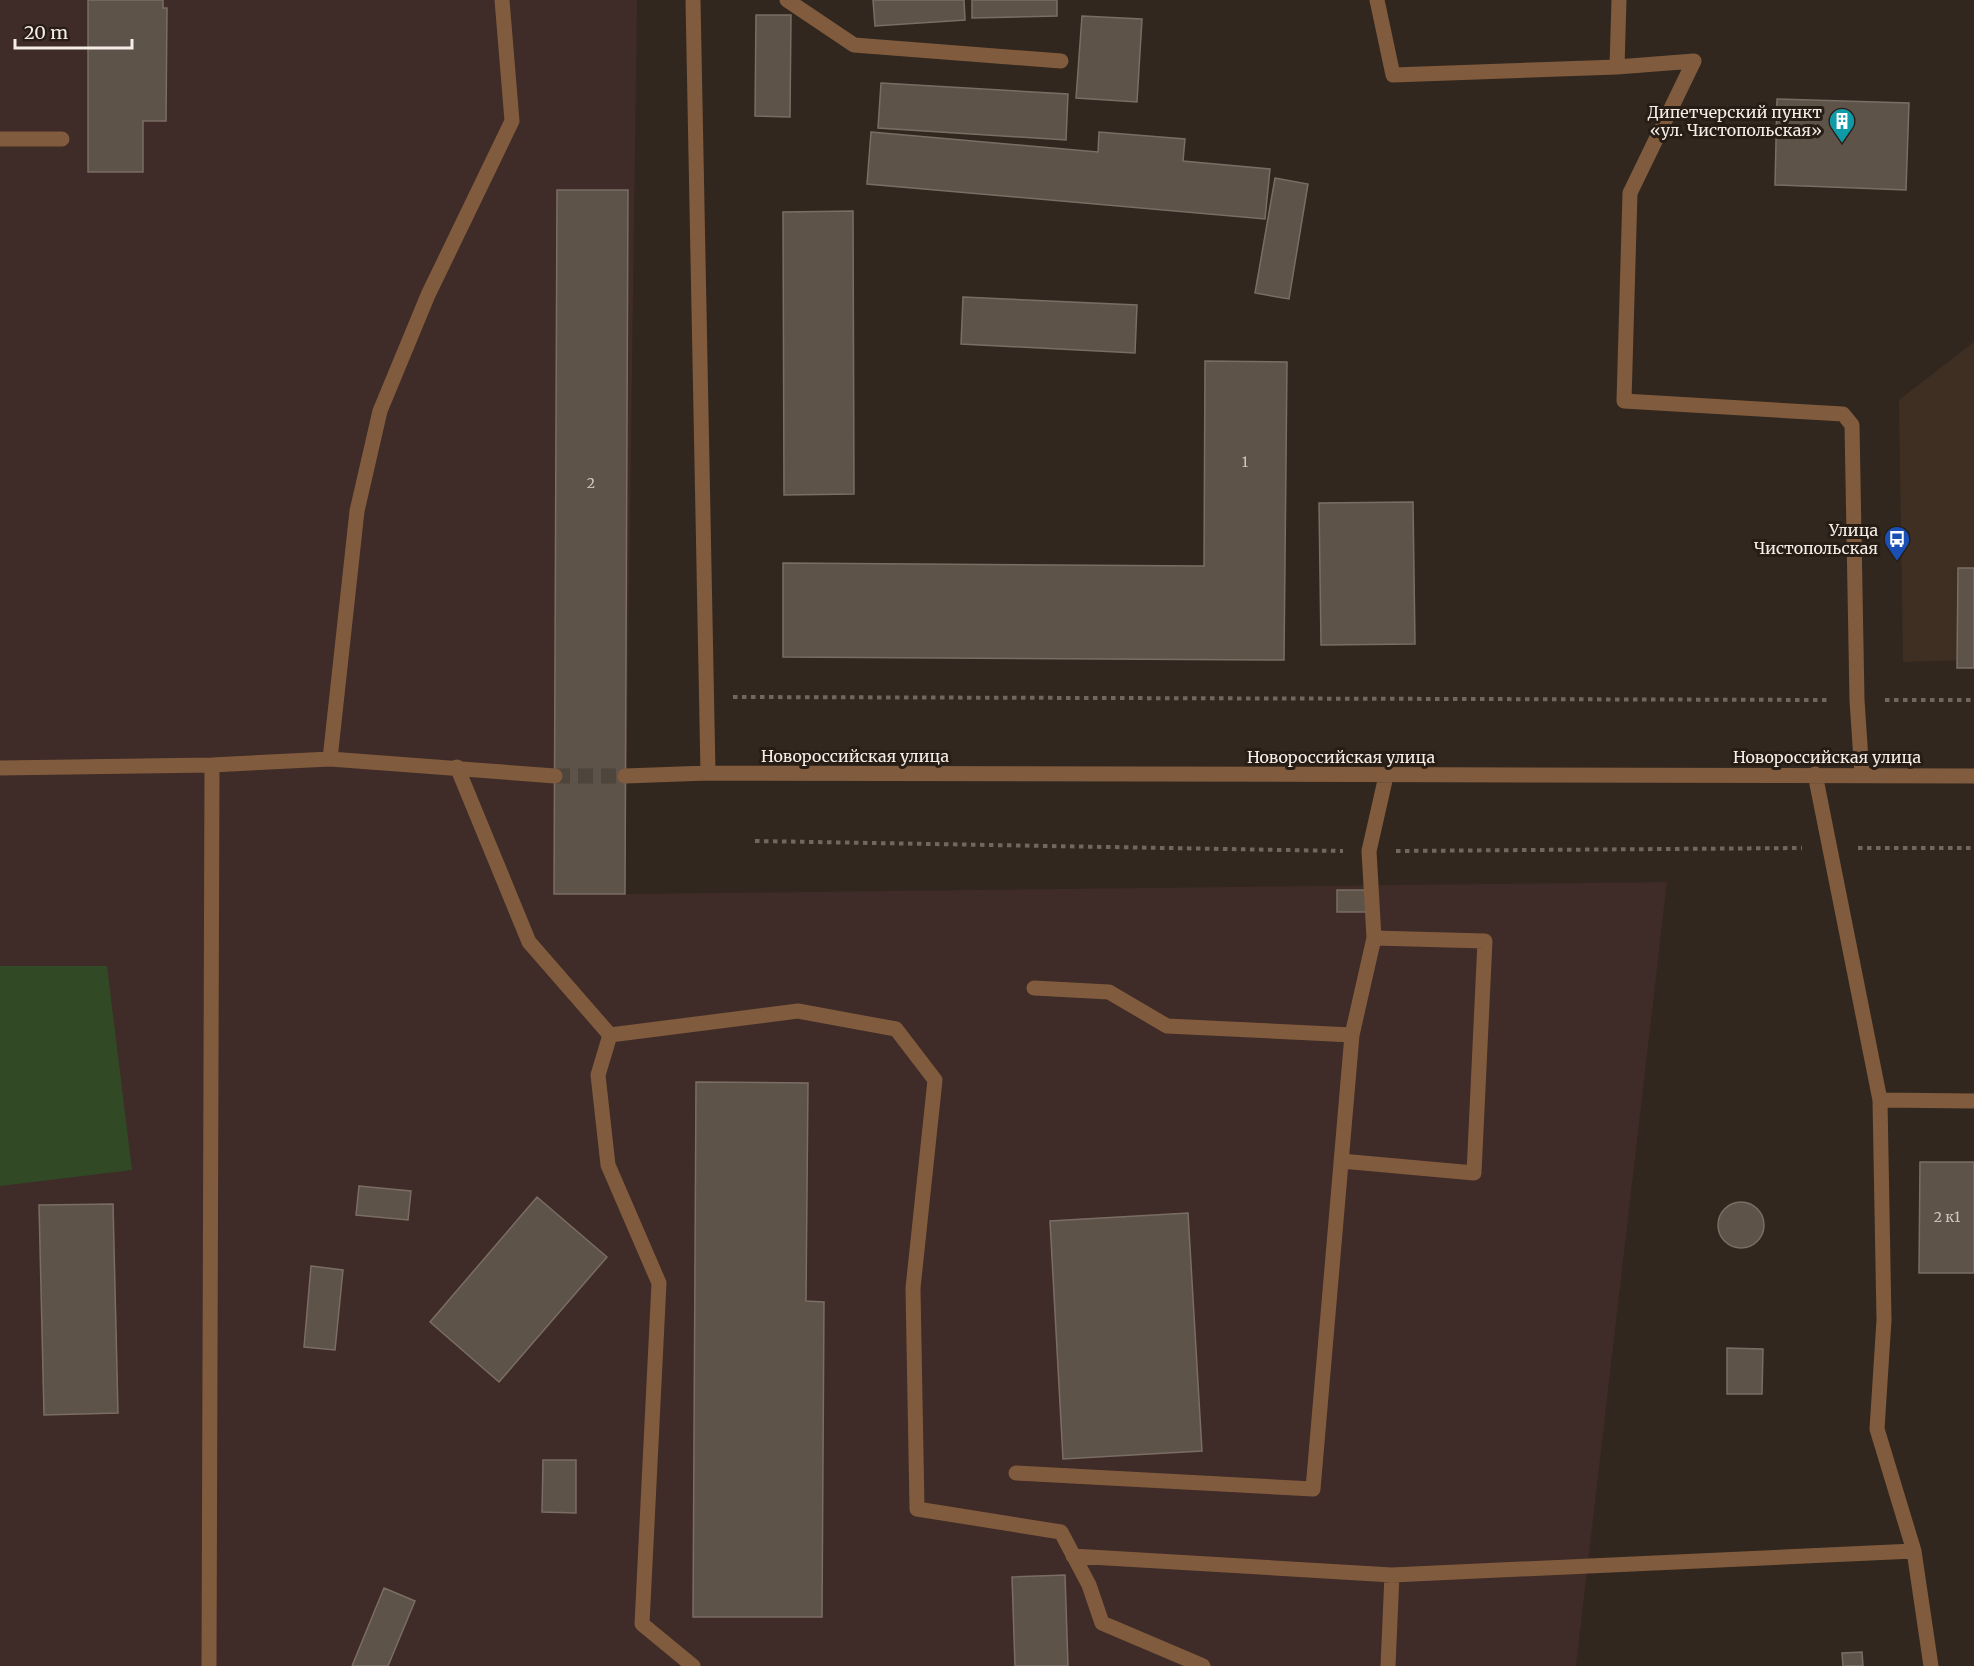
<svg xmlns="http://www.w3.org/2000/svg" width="1974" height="1666" font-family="Merriweather,serif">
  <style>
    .built { fill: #3f2f22 }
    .industrial { fill: #3f2b27 }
    .green { fill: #314a25 }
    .building { fill: #5e5349; stroke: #7a6e64; stroke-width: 1.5 }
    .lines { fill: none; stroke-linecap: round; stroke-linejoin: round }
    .minor-tunnel { stroke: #4e453c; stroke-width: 15; stroke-dasharray: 15 8; stroke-linecap: butt }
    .path { stroke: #70675f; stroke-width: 4; stroke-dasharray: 4.5 4.5; stroke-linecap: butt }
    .minor { stroke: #815b3d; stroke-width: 15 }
    .labels { text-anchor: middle; stroke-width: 6; stroke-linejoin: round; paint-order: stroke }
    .number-label { font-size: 14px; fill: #cfc7c0 }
    .poi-label { font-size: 16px; fill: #f5eee8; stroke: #271d15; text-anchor: end }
    .street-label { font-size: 16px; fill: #f5eee8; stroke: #271d15 }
  </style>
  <rect width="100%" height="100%" fill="#31271e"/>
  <path class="built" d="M1974,342v318l-71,2 -4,-262z"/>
  <path class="industrial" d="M0,0h637l-12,894 1042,-12 -91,784h-1576z"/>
  <path class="green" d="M0,966h107l25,204 -132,16z"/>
  <path class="building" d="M88,0h75v8h4l-1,113h-23v51h-55z
    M873,0h91l1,20 -90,6z
    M972,0h85v16l-85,2z
    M756,15h35l-1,102 -35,-1z
    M1082,16l60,3 -5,83 -61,-4z
    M881,83l187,11 -2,46 -188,-12z
    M1777,99l132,4 -3,87 -131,-5z
    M871,132l227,20 1,-20 86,7 -2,22 87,8 -5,50 -398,-35z
    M1275,178l33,6 -19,115 -34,-6z
    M557,190h71l-3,704h-71z
    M853,211l1,283 -70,1 -1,-283z
    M963,297l174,8 -2,48 -174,-9z
    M1205,361l82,1 -3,298 -501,-3v-94l421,3z
    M1413,502l2,142 -94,1 -2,-142z
    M1958,568h16v100h-17z
    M1337,890h30v22h-30z
    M696,1082l112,1 -2,218 18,1 -2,315h-129z
    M1920,1162h54v111h-55z
    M359,1186l52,5 -3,29 -52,-5z
    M537,1197l70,60 -108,125 -69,-60z
    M1718 1225a23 23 0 1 1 46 0a23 23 0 1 1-46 0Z
    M113,1204l5,209 -74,2 -5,-210z
    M1188,1213l14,238 -139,8 -13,-238z
    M311,1266l32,4 -8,80 -31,-3z
    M1727,1348l36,1 -1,45h-35z
    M543,1460h33v53l-34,-1z
    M1065,1575l3,91h-53l-3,-89z
    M384,1588l31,13 -27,65h-36z
    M1862,1652l1,14h-20l-1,-13z"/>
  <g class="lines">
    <path class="minor-tunnel" d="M555,776h70"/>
    <path class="path" d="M733,697l1096,3
      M1885,700h89
      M755,841l588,10
      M1858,848h116
      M1396,851l406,-3"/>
    <path class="minor" d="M693,0l15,773
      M787,0l67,45 207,16
      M1377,0l16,75 224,-8 77,-6 -64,132 -6,208 219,13 9,11 5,275 5,75
      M1617,67l2,-67
      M0,139h62
      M330,759l27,-248 23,-100 48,-116 84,-174 -10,-121
      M457,767l72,175 81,93
      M0,768l212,-3 118,-6 225,17
      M1815,774l65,326 4,220 -7,109 37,122 17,115
      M625,776l83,-3 1266,3
      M1034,988l75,4 58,34 185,9
      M1880,1100l94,1
      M1341,1161l133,12 11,-232 -111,-3
      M1016,1473l297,16 39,-454 22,-97 -5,-87 17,-75
      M1073,1556l319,19 522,-24
      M209,1666l3,-901
      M693,1666l-51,-42 17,-341 -51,-118 -10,-90 12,-40 188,-24 98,18 39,51 -22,208 4,221 144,23 28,53 13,38 101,43
      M1388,1666l4,-91"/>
  </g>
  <defs>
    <g id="building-pin" transform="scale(1.35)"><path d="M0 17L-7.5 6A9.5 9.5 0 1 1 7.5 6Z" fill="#0f9aa8" stroke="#271d15"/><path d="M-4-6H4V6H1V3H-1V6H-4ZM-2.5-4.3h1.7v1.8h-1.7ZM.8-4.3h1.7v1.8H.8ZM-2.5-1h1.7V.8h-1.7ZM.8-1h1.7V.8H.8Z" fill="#fff"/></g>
    <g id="bus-pin" transform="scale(1.35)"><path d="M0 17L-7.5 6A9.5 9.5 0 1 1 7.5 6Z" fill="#1a4fb4" stroke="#271d15"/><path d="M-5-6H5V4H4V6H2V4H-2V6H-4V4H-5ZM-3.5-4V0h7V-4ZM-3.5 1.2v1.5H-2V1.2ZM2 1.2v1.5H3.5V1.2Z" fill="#fff"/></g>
  </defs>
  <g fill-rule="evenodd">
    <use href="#building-pin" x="1842" y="121"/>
    <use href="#bus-pin" x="1897" y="539"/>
  </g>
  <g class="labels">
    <g class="number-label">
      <text x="1245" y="467">1</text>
      <text x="591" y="488">2</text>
      <text x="1947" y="1222">2 к1</text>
    </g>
    <g class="poi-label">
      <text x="1822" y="118">Дипетчерский пункт<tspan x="1822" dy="18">«ул. Чистопольская»</tspan></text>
      <text x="1878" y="536">Улица<tspan x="1878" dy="18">Чистопольская</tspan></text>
    </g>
    <g class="street-label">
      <text x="855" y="762">Новороссийская улица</text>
      <text x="1341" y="763">Новороссийская улица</text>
      <text x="1827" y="763">Новороссийская улица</text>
    </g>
  </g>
  <path d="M15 39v9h117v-9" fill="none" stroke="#f5eee8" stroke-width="3"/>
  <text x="24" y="39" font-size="18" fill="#f5eee8" stroke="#271d15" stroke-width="4.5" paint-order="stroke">20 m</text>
</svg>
